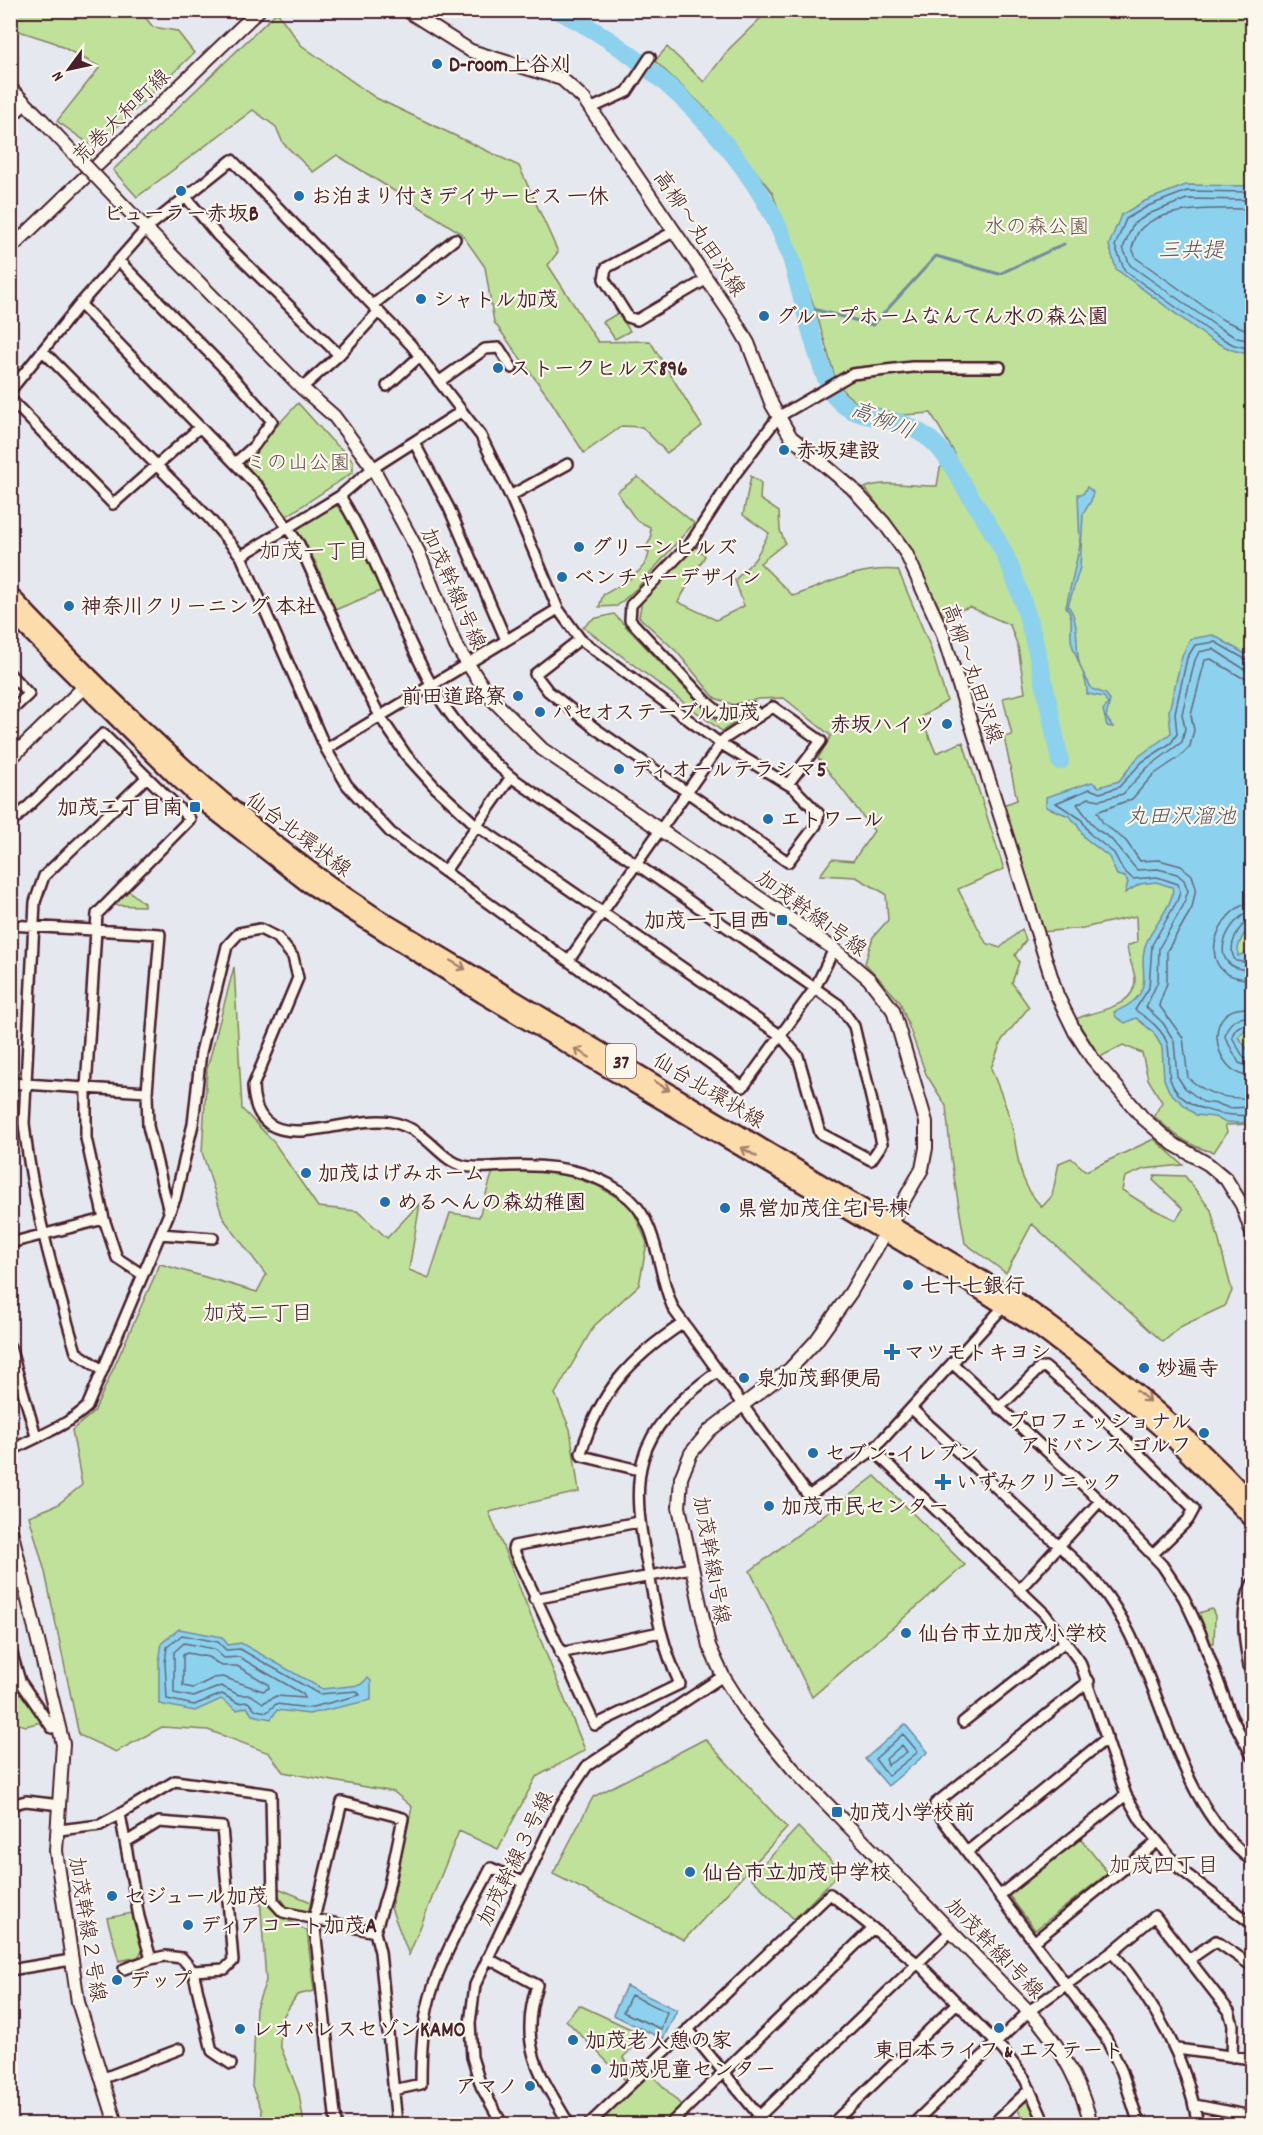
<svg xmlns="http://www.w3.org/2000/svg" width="1263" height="2135" font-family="Dekko,'Klee One',sans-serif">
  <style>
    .green { fill: #bfe19a; stroke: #848062; stroke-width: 1.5 }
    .water { fill: #8cd2ee; stroke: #728aa0; stroke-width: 1.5 }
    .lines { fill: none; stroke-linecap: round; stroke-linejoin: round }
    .shore { stroke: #646779; stroke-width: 1.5 }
    .stream { stroke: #728aa0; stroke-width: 3 }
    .river { stroke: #8cd2ee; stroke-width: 18 }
    .minor-casing { stroke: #4a1f2b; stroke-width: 14 }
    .tertiary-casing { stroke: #4a1f2b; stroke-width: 16 }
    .primary-casing { stroke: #4a1f2b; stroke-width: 20 }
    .minor { stroke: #fbf7ec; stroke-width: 9 }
    .tertiary { stroke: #fbf7ec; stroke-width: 12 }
    .primary { stroke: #fddcac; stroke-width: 15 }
    .tertiary-bridge-casing { stroke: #4a1f2b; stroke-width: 16; stroke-linecap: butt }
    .tertiary-bridge { stroke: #fbf7ec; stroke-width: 12 }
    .oneway { stroke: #a47e6c }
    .poi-dot { fill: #1f6fb2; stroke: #fbf7ec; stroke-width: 2 }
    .labels { text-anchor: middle; stroke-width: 4.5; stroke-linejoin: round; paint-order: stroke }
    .shield { fill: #fbf7ec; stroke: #7f6065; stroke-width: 1.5 }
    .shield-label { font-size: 20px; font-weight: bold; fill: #4a1f2b }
    .poi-label { font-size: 21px; font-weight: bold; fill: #4a1f2b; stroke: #fbf7ec; text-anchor: start }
    .street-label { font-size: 21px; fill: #4a1f2b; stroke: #fbf7ec }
    .park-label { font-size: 21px; fill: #675047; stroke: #fbf7ec }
    .water-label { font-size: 22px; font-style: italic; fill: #5e5566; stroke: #fbf7ec }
    .neighbourhood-label { font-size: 22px; fill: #4a1f2b; stroke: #fbf7ec }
  </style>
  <rect width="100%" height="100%" fill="#e5e8ee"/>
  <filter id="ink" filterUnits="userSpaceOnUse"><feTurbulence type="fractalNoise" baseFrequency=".0167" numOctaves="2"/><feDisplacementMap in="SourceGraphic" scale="12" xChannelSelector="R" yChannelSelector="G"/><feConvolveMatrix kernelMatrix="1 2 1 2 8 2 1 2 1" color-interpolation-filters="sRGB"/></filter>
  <g filter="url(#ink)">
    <path class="green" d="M11,10l129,1 13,16 24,4 17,22 -99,95 -38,-27 43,-54 -47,-25 -37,-12 -5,2z
      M768,11h484v1113l-27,1 2,7 -13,20c-24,-4 -43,-20 -60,-36l8,-14 -14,-23 -6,-26 -19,-8 -23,12 -24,-38c20,-9 60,-11 59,-40 -1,-11 -7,-21 -8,-33l10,-4 -1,-26 -53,12 -41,4 -39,-127 14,-5 -13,-63 8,-2 -9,-37 22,-5 -7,-46 -8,-22 -40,-18 -27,8 -33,-67 -45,-60c18,-9 50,-1 72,-2l3,-18 15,-14 -24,-41 -28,2 -46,-12 -13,-11 -10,-18 -19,-65 -43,-117 -64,-81 -53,-50 12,-14 37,35 25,-33z
      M277,12l24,33 75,53 143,68 39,86 -10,13 50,77 52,-1 52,85 -35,27 -25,-26 -20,-1 -38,27 -35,-55 -55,-76 -9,-55 -24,-34 -124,-78 -24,17 -30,-29 -7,-16 -23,-17 -116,87 -24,-27z
      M618,313l12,18 -15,8 -12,-17z
      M298,403l33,37 16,14 6,8v10l-66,44 -43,-54z
      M751,476l10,7 -1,16 19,13 1,18 5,13 -25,20 33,33c35,-12 67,-30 105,-26l32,76 17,55 -26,16 15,36 27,-11 41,127 -46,20 28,54 14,5 22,-19 4,11 -11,15 4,7 -7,21 17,24 -27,33 -11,28c7,19 16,38 21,58 7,33 5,55 30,81l10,-11 7,-33 12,-5 15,13 68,-32 29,26 -39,4 -19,8 -3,13 27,17 27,13 7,-11 -30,-29 2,-5 30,1 26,34 21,81 -7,15 -43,20 -19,16 -131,-118 -26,49 -41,-30 -14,-84 -5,-53 -20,-32 -26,-72 -35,-39 8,-26 15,-17 -2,-26 -30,-17 -36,-2 12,-16 21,2 21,-30 -56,-73 13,-22 -47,-38 -26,1 -24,6 -19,-7 -38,-46 -38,-35 3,-17 55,-54 8,10 -27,46 38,18 28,-14 -9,-26 20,-21 14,-26 -26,-18z
      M638,477l56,46 -56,64 -21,19 -18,1 4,-12c17,-10 43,-22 46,-42l-4,-4 6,-11 -1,-11 -14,-7 -19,-28z
      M336,505l19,22 28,63 -48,20 -20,-49 -18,-28 3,-8z
      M614,614l102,107 27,-8 3,3 -24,15 -139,-104 10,-8z
      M124,887l20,16v3l-36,-1z
      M234,967l8,142 31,32 45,66 39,4 30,27 33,-35 -11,67 20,8 21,-65 29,4 14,-46 55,-2 50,17 33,20 16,37 -8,42 -45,41 -39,68 15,35 9,63 -90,20 96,238 -49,27 -38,72 -39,-18 -50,124 -18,-47 21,-101 -18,-15 -111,-20 -14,-19 -61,-23 -46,-3 -46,25 -37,-17 -34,-163 -16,-56 28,-11 25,-20 -10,-55 22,-18 66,-148 97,28 9,-17 -43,-57 -21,-66 5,-83z
      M875,1476l90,89 -153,132 -62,-126z
      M1212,1609l3,7 -1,27h-3l-12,-30z
      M10,1669l31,53 -15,4 -15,-4z
      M705,1739l82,89 -103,112 -131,-66 40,-77z
      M798,1827l43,44 -47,48 -43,-41z
      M1080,1838l28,35 -73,57 -27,-36z
      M278,1888l33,14 -3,10 -19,-3 -10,-13z
      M260,1896l7,1 10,17 30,17 7,60 -17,4 -17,26v24l19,49 5,30h-43l1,-13 -10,-24 4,-79 10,-27z
      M132,1913l11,37 -5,7 -19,4 -12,-43z
      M579,2005l67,31 -23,21 10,14 -8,9 -59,-60z
      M649,2072l33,34 -19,18h-68z
      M1023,2102l9,1 8,21h-15l-8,-16z"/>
    <path class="water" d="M1186,185l66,1v169l-20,-5 -21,-10 -95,-71 -7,-24 12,-30 24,-14z
      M1087,487l6,5 -2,9 -8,13 -3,53 -12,39c12,14 7,39 11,56 2,10 9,19 13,27l14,5 4,6 -4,17 7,10 -6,-1 -4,-16 5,-6 -4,-7 -17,-3c1,-16 -11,-35 -15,-50 -4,-14 4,-25 -6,-37l14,-62 -2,-51h5z
      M1213,635l39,23v266c-7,8 -16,21 -14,32l7,-3 7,4v76l-7,-3 -7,7 14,18v65l-11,3 -17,-1 -9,-5 -19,-2 -20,-17 -7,-7 -5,-12 -2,-32 -9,-15 -17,-14 -11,5 -9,-6 -2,-5c48,-19 20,-43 33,-71 6,-13 30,-42 25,-54l-16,-5 -16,2 -15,9 3,-11 -3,-5 -8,-2 -8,-18 -24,-19 -9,-15 -7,-7 -23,-9v-10l46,-15 7,5 20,-6 19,-24 33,-24 -2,-22 13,-55 8,-17z
      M179,1629l43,8 6,8 13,-2 81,46 38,-4 8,-7 3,3v19l-62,14 -32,-4 -6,9 -19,-4 -5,-8 -10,3 -16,-11 -26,12 -36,-7v-42l3,-19z
      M905,1724l23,28 -40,34 -23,-27z
      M626,1986l51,24 -14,29 -50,-24z"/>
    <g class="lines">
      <path class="shore" d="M1252,192l-65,-1 -39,15 -22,13 -11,27 10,25 90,64 19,10 18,4
        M1252,200l-65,-1 -36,14 -18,11 -10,24 7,17 89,63 18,10 15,3
        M1252,209c-30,0 -91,-4 -113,22 -3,4 -5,12 -7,17l4,10 87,62 29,12
        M1252,663l-37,-21 -20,3 -8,13 -12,55 2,21 -6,9 -29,19 -23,25 -19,6 -10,-4 -34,14 25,16 9,15 24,19 9,17 10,9 24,-2 21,7 2,8 -3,9 -25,44 -3,43 -14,22c12,8 30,20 33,37 2,10 0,22 2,32 9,31 57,38 82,36
        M1252,670l-8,-1 -31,-20 -14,3 -4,8 -13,54 3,14 -3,14 -35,26 -24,26 -23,6 -11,-2 -12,6 19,25 14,9 27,32 21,-1 19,5 7,6 4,11 -5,15 -24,42 -1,33 -12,26 17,16 11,18 3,35 8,12 18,14 15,2 11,4 23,-1
        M1252,679l-11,-2 -30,-18 -6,1 -14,55 3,15 -4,16 -9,10 -28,19 -21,24 -35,13 6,11 23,18 14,20 19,-1 22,6 11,9 4,13 -4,20 -25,43v32l-8,22 24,33 5,40c21,18 38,21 64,20
        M1252,903c-34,2 -64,77 0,76
        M1252,912c-22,2 -52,58 0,58
        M1252,920c-13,2 -27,29 -16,41l16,2
        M1252,1009c-51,-9 -42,66 0,68
        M1252,1018c-14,-3 -25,4 -27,19l14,26 13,5
        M1252,1026c-10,-3 -17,0 -20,11l12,21 8,3
        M182,1635l36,7 8,8 14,-1 79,45 38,-3 3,4 -51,13 -33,-4 -9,8 -11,-2 -8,-8 -10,1 -16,-9 -28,11 -27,-6 -2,-36 2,-16z
        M184,1643l30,6 10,9 15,-1 64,37 2,4 -29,-2 -13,7 -12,-8h-12l-18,-9 -27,11 -20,-4v-41z
        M187,1653l21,4 14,9h15l31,18 1,4 -6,3 -40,-14 -9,1 -21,10 -10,-2v-31z
        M903,1734l15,18 -30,24 -13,-17z
        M902,1745l5,7 -19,13 -2,-6z
        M631,1995l36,17 -6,17 -38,-17z"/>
      <path class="stream" d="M806,307l67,18 63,-69 63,18 65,-30"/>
      <path class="river" d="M557,10c97,48 199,145 234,248 10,32 28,119 46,141 15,17 38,17 57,22 15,4 35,15 45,27 10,11 18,27 26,40 14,21 28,43 39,65 28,60 43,143 56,208"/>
      <g class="minor-casing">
        <path id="minor" d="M592,108l35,-16 23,-35
          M10,118l16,-14
          M186,197l31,38 122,120
          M675,231l-69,37 -2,11 24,38 9,3 70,-41
          M119,261l109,111 44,49 -18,25 -19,17
          M80,304l179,184 40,56 58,128 24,46 25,37 30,33 41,38 303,209 18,21 22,77 51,27 11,-16 -28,-118 -15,-21 -328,-228c-31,-26 -61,-57 -80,-93 -34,-61 -54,-129 -91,-188
          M373,305l82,-66
          M43,351l166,167 32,38 85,193 21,36 44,48 352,254 72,-99 19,-39
          M440,381l45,-32 14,-1 13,20
          M387,386l33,-30
          M302,388l37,-33 40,-44
          M10,391l70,-87 67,-76 85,-68 179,185 70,91 31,64 46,109 22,30 141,105 73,44 25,26 -3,11 -28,37 -192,-133 -48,-38 -13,-17 45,-35
          M10,399l103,105 87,-77
          M415,444l34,64 57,132
          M510,496l58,-32
          M241,556l99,-60 33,-28 89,-57
          M10,674l19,20 -19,18
          M760,716l-10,-9 -28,8 -13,-11 -79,-84 1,-15 59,-61 46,-71 42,-56 74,-43 60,-7h88
          M326,749l232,-140
          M10,824l93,-90 87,85 -93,95 -11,174v50l18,81 13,39 26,17
          M445,871l66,-94
          M10,925l150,9 -13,158 1,34 21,86
          M569,960l155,-221 49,-32 48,34 -33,43
          M10,1083l137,9
          M160,1234l53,4
          M10,1243l94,-24
          M10,1347l26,89
          M952,1363l148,138 62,64 22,33 16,34 31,84 21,40
          M102,1370l-26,-18c-22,-75 -44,-151 -52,-229l11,-221 9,-26 103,-99
          M911,1408c42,39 84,79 126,118 24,22 52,45 71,71 57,81 63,201 144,264
          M999,1408l41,-40 5,-1 47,40 102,102 -6,11 -35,34
          M873,1450l171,163 36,49 46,133 15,26 39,48 72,55
          M10,1451c27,-15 54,-23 77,-44l88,-208 18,-75 8,-72 26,-106 12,-13 21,-4 18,9 15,19 5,21 -45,108c3,80 92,27 138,36 37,7 47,38 73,44 14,3 30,0 45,0 41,-2 88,4 120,32 31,28 28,77 45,112l133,184 3,1 63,-45 133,-146
          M639,1470l-57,-14 -1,-3c19,-61 48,-94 101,-129
          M638,1522l-124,24 -1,3 82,176 85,-41c-17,-36 -24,-71 -31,-110 -20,-98 -19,-140 68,-202
          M1252,1584c-14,28 -7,66 0,96
          M1019,1590l81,-89
          M534,1599l157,-31
          M10,1647l10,34 32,47 7,-2
          M560,1653l100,-21
          M1089,1681l-154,123 2,8 169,226 16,34 17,52
          M963,1722l103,-81
          M10,1805l16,-4 34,4
          M120,1814l55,-33 96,13 2,107 10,11 92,20
          M59,1830l41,-5 20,-11 19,103 12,42 -27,10
          M126,1842l33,-20 63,5 11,134 -8,8 -32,2 -11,-13 -17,-2 -14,3
          M968,1851l139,-113
          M1000,1895l126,-100
          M1035,1941l122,-99
          M1112,1952c44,52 73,104 86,172
          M487,1958l50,27c-19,61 2,88 32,139
          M1190,1959l26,-18 36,25
          M10,1970l61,-10
          M193,1971l19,80 19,13
          M688,2029l78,95
          M1177,2049l75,10
          M101,2079l79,-30
          M393,2090l28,-6c0,-29 1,-58 9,-87 13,-45 40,-88 61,-129l32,14
          M1195,2105l57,11
          M336,2124l-22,-205 28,-117 61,16 -15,72 -13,42 5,20 17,172
          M502,2124l-21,-38 -9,-29 -2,-34 5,-38 86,-180 26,-39 136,-90
          M589,2124l241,-230 93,74 80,82 22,29 20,45
          M670,2124l203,-196
          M751,2124l199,-192
          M832,2124l125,-121
          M913,2124l116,-113 83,-59 43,-36 74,95 4,14 -1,32
          M993,2124l37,-35"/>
      </g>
      <g class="tertiary-casing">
        <path id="tertiary" d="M406,10l65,41 91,28 22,20 150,220 14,24 24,62 19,32 61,51 32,35 22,30 36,79 115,363 18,37 17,26 51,60 30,26 35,20 18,15 16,26 10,28
          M10,88l32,32
          M123,205l179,183 32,28 39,52 45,83 38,95 33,50 53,53 292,200 35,30 24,31 33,112v26l-4,21 -71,123 -35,49 -26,28 -80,61 -19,23 -10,25 -2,29 30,139 14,30 24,38 46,55 245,252c26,31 43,64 53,103
          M10,249l249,-239
          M10,759l81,-79
          M10,1526l53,218 -7,107 22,151 38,122"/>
      </g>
      <g class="primary-casing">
        <path id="primary" d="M10,595c115,121 228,231 369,323l633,379c87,61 167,127 240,205
          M10,612l164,163 29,27 105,82 175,111 471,279 84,54 47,35 89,77 78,79"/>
      </g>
      <use href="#minor" class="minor"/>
      <use href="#tertiary" class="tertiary"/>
      <use href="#primary" class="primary"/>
      <g class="tertiary-bridge-casing">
        <path id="tertiary-bridge" d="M42,120l81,85"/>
      </g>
      <use href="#tertiary-bridge" class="tertiary-bridge"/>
    </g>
    <defs><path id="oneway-shaft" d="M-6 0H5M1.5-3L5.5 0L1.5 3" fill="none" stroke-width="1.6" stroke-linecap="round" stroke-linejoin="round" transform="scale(1.5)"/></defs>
    <g class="oneway">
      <use href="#oneway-shaft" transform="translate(458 965) rotate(30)"/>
      <use href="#oneway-shaft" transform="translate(582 1053) rotate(-150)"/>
      <use href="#oneway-shaft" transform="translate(662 1086) rotate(31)"/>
      <use href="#oneway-shaft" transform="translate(749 1152) rotate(-149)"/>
      <use href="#oneway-shaft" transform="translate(1143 1396) rotate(41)"/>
    </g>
  </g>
  <g class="poi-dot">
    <circle cx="437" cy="64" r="6"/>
    <circle cx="181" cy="191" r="6"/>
    <circle cx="299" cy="196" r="6"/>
    <circle cx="421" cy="299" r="6"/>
    <circle cx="764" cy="316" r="6"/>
    <circle cx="498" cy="368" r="6"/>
    <circle cx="784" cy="450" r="6"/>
    <circle cx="579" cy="547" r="6"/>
    <circle cx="562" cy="577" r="6"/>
    <circle cx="69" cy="606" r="6"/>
    <circle cx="518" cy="696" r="6"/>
    <circle cx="540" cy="712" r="6"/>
    <circle cx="947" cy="724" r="6"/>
    <circle cx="619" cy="769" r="6"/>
    <rect x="189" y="801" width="12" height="12" rx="3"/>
    <circle cx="768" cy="819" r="6"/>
    <rect x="776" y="914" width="12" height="12" rx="3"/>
    <circle cx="306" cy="1173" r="6"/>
    <circle cx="385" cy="1202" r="6"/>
    <circle cx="725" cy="1208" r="6"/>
    <circle cx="908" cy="1285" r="6"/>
    <path d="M889 1343h6v6h6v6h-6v6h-6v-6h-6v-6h6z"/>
    <circle cx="1144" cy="1368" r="6"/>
    <circle cx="744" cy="1378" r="6"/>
    <circle cx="1204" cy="1433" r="6"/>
    <circle cx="813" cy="1453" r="6"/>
    <path d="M940 1473h6v6h6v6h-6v6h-6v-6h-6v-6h6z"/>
    <circle cx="769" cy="1506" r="6"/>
    <circle cx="906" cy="1633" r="6"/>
    <rect x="831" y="1806" width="12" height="12" rx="3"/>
    <circle cx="690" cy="1872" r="6"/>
    <circle cx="112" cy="1896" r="6"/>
    <circle cx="188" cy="1925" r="6"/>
    <circle cx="117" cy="1980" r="6"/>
    <circle cx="999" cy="2028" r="6"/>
    <circle cx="240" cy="2029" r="6"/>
    <circle cx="573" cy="2040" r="6"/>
    <circle cx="596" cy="2069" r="6"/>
    <circle cx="530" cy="2086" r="6"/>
  </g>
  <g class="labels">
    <rect class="shield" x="606" y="1044" width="30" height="34" rx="4.5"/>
    <g class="shield-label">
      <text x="621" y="1068">37</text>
    </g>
    <g class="poi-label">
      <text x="449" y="71">D-room上谷刈</text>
      <text x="311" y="203">お泊まり付きデイサービス 一休</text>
      <text x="181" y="220" text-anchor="middle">ビューラー赤坂B</text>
      <text x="433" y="306">シャトル加茂</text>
      <text x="776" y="323">グループホームなんてん水の森公園</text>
      <text x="510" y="375">ストークヒルズ896</text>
      <text x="796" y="457">赤坂建設</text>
      <text x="591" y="554">グリーンヒルズ</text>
      <text x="574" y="584">ベンチャーデザイン</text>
      <text x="81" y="613">神奈川クリーニング 本社</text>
      <text x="506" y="703" text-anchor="end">前田道路寮</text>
      <text x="552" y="719">パセオステーブル加茂</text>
      <text x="935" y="731" text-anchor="end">赤坂ハイツ</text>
      <text x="631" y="776">ディオールテラシマ5</text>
      <text x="183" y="814" text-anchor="end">加茂二丁目南</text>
      <text x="780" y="826">エトワール</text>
      <text x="770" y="927" text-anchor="end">加茂一丁目西</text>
      <text x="318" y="1180">加茂はげみホーム</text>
      <text x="397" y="1209">めるへんの森幼稚園</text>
      <text x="737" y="1215">県営加茂住宅1号棟</text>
      <text x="920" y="1292">七十七銀行</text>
      <text x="904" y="1359">マツモトキヨシ</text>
      <text x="1156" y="1375">妙遍寺</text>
      <text x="756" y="1385">泉加茂郵便局</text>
      <text x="1192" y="1428" text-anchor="end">プロフェッショナル<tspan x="1192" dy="24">アドバンス ゴルフ</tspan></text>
      <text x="825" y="1460">セブン-イレブン</text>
      <text x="956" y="1489">いずみクリニック</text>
      <text x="781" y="1513">加茂市民センター</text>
      <text x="918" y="1640">仙台市立加茂小学校</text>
      <text x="849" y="1819">加茂小学校前</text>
      <text x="702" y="1879">仙台市立加茂中学校</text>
      <text x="124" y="1903">セジュール加茂</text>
      <text x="200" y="1932">ディアコート加茂A</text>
      <text x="129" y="1987">デップ</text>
      <text x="252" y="2036">レオパレスセゾンKAMO</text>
      <text x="585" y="2047">加茂老人憩の家</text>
      <text x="999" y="2057" text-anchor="middle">東日本ライフ &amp; エステート</text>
      <text x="608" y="2076">加茂児童センター</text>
      <text x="518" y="2093" text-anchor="end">アマノ</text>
    </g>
    <g class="street-label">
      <text transform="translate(121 116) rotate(-44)" y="7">荒巻大和町線</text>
      <text transform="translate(700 233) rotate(56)" y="7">高柳～丸田沢線</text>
      <text transform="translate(454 588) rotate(66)" y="7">加茂幹線1号線</text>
      <text transform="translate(973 673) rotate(71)" y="7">高柳～丸田沢線</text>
      <text transform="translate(299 834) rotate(37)" y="7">仙台北環状線</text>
      <text transform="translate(812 913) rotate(36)" y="7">加茂幹線1号線</text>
      <text transform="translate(709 1090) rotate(31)" y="7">仙台北環状線</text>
      <text transform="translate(712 1560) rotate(80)" y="7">加茂幹線1号線</text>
      <text transform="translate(515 1858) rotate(-64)" y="7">加茂幹線３号線</text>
      <text transform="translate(88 1929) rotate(81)" y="7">加茂幹線２号線</text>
      <text transform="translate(995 1948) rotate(46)" y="7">加茂幹線1号線</text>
    </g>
    <g class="park-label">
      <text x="1037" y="233">水の森公園</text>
      <text x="298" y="469">ミの山公園</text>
    </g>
    <g class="water-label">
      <text x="1191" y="257">三共提</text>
      <text transform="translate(883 419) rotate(22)" y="8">高柳川</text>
      <text x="1181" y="823">丸田沢溜池</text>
    </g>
    <g class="neighbourhood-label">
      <text x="314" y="558">加茂一丁目</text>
      <text x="258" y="1320">加茂二丁目</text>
      <text x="1164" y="1872">加茂四丁目</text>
    </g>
  </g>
  <rect width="1263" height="2135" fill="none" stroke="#fbf7ec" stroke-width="36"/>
  <rect x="18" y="18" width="1227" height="2099" fill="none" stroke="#4a1f2b" stroke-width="2" filter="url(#ink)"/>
  <g transform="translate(69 69) rotate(237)" stroke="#fbf7ec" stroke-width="4.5" paint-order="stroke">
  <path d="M0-4.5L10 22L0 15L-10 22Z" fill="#4a1f2b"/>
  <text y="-9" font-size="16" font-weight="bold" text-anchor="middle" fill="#4a1f2b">N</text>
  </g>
</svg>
